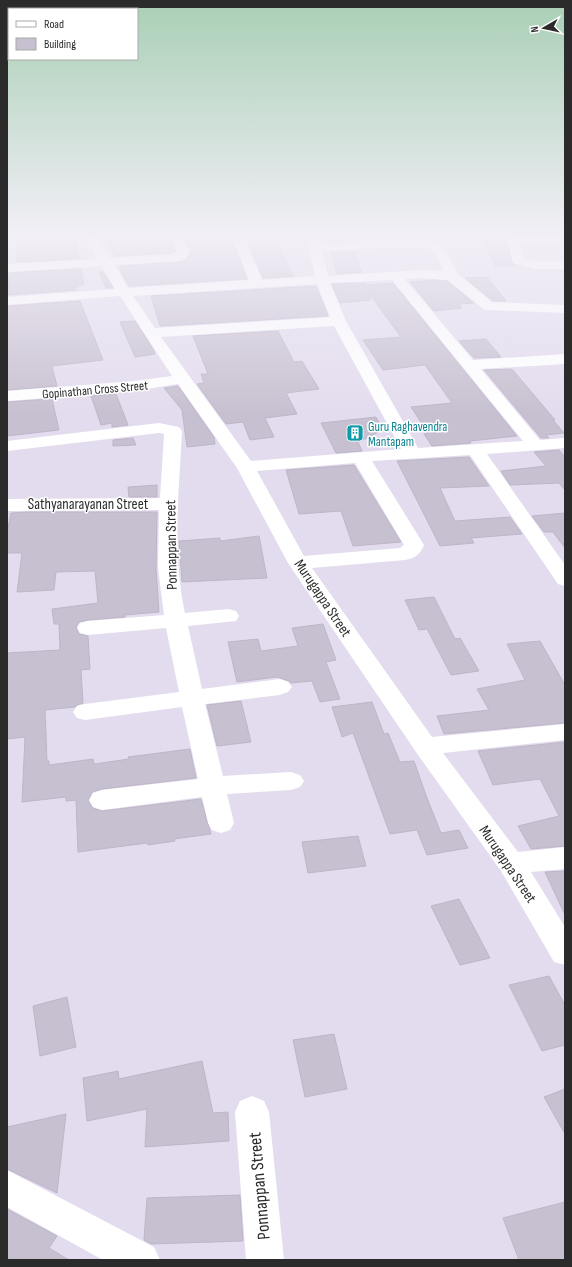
<svg xmlns="http://www.w3.org/2000/svg" width="572" height="1267" font-family="'Sofia Sans Condensed',sans-serif">
  <style>
    .building { fill: #c7c0d0; stroke: #beb5c9 }
    .lines { fill: none; stroke-linecap: round; stroke-linejoin: round }
    .minor { fill: #fff; fill-rule: evenodd }
    .labels { text-anchor: middle; stroke-width: 3; stroke-linejoin: round; paint-order: stroke }
    .far-street-label { font-size: 13px; fill: #2b2b2b; stroke: #fff }
    .far-culture-label { font-size: 13px; fill: #0d838f; stroke: #fff; text-anchor: start }
    .street-label { font-size: 15px; fill: #2b2b2b; stroke: #fff }
    .near-street-label { font-size: 18px; fill: #2b2b2b; stroke: #fff }
  </style>
  <rect width="100%" height="100%" fill="#e3dcee"/>
  <path class="building" d="M41,237h35l3,22 -62,3 -1,-23z
    M104,237h29l4,7 32,-4 7,10 -4,3 -57,3z
    M200,237h31l16,42 -118,7 -9,-16h3l-3,-4 62,-4 5,-3 4,-8 -7,-12z
    M246,237h29l18,39 -30,2z
    M327,237h23l1,4 -22,1z
    M484,242h23l5,21 5,3h-22z
    M354,251l8,21 -25,2 -6,-22z
    M81,269l3,15 -9,4 1,2 -68,5 1,-22z
    M99,272h4l10,16h-7z
    M487,277l19,24h-13l-28,-23z
    M433,280l14,1 27,22 -15,1 3,4 -28,3 -24,-29z
    M366,283v2l27,-2 124,153 -47,5 1,2 -39,3 -8,-12 4,-1 -17,-26 41,-4 -27,-38 -42,5 -20,-30 38,-3 -32,-44 2,7 -31,3 -8,-19z
    M316,286l12,30 -168,10 -9,-30z
    M80,301l23,59 -51,6 5,20 -50,4v-84z
    M135,321l18,28 2,5 -20,3 -15,-35z
    M278,331l16,31 8,-1 17,28 -33,4 11,21 -32,4 9,19 -24,3 -7,-18 -17,2 -29,-40 7,-1 -3,-9h7l-15,-38z
    M486,339l15,18 -27,1 -15,-17z
    M512,369l43,51h-2l11,13 -18,2 3,3h-8l-57,-68z
    M178,386l36,51 1,7 -28,3 -5,-37 -18,-22z
    M116,394l12,31 -16,2v-4l-11,2 -10,-29z
    M52,399l7,31 -52,6v-34z
    M376,417l7,13 -25,12 4,9 -26,2 -15,-30z
    M133,438l3,7 -23,1v-6z
    M559,450l6,7v33l-6,-7 -49,2 -9,-14 45,-5 -12,-14z
    M469,457l20,29 -49,2 15,33 55,-4 12,17 -51,4 3,5 -34,3 -43,-85z
    M354,465l47,77 -48,4 -12,-35 -42,3 -13,-44z
    M157,485v12h-28l-1,-10z
    M28,512h129l-1,56 3,44 -34,3v2l-37,3 -9,2 -3,5 3,7 9,2 2,33 -9,1 2,33 -6,2 -2,2 -30,3 2,51h2v4l44,-6 1,5 35,-5 -1,-2 62,-8 6,29 -94,11 -10,3 -4,9 5,7 9,3 99,-12 10,35 -37,5 1,2 -27,4 -1,-2 -69,9 -2,-52 -10,1v-4l-44,5 3,-65 -18,2v-86l53,-3 -1,-26h-5l-2,-15 46,-6 -3,-32 -39,1 -2,18 -37,2 5,-39h-15v-20l4,-20z
    M565,513v35l-12,-16h-9l-12,-16z
    M259,536l8,42 -85,4 -3,-41 41,-3v3z
    M434,597l21,42 5,-1 19,33 -28,4 -24,-46 -8,1 -14,-30z
    M323,624l13,36 -10,2 14,37 -20,3 -8,-21 -21,2 -2,-2 -12,-4 -40,5 -9,-40 30,-3 3,12 37,-5 -6,-18z
    M540,641l25,44v38l-121,11 -7,-18 52,-6 -12,-21 48,-9 -18,-36z
    M241,701l10,41 -34,4 -10,-41z
    M372,702l12,32 4,-1 12,29 14,-1 13,37 14,35 18,-3 9,18 -41,7 -10,-25 -27,4 -37,-101 -11,4 -10,-30z
    M565,742v104l-34,3 -13,-23 41,-10 -19,-37 -47,6 -15,-34z
    M358,836l8,30 -58,7 -6,-31z
    M565,871v44l-20,-43z
    M459,899l31,59 -30,7 -29,-59z
    M549,976l16,29v40l-23,6 -33,-66z
    M67,997l9,50 -36,9 -7,-50z
    M334,1034l13,55 -42,8 -12,-57z
    M202,1061l11,52 15,-1 1,29 -84,6 2,-38 -60,12 -4,-43 35,-7 1,8z
    M565,1089v45l-21,-37z
    M66,1114l-9,79 -50,-24v-42z
    M240,1195l3,46 -92,3 -7,-4 3,-42z
    M565,1202v58h-46l-16,-42z
    M7,1209l50,27 -8,12 20,12h-62z"/>
  <g class="lines">
    <path class="minor" d="M85,237h12l13,21 63,-4 5,-4 -9,-13h12l9,13 -4,8 -5,3 -66,4 13,23 121,-8 -17,-43h12l18,43 53,-4 -9,-39h12l2,7 98,-6 26,8 14,28 34,28 73,3v8l-77,-3 -5,-1 -35,-29 -27,-2 -16,1 68,81 92,-6v10l-84,5 59,71 25,-2v10l-78,6 78,111v21l-7,-2 -88,-129 -98,6 52,84c-4,10 -9,13 -19,15l-93,8 120,169 133,-13v16l-122,13 75,99 47,-5v22l-34,3 34,55v38l-11,-3 -53,-91 -85,-119 -128,-189 -51,-95 -59,-84 -44,7 -127,10v-10l127,-10 38,-5 -52,-80 -113,9v-8l108,-8 -13,-23 -95,6v-8l91,-5zM417,246l18,5 8,20 -22,-1 -93,6 -6,-25zM392,280l131,161 -105,7 -72,-127 -16,-38zM317,284l13,33 -175,11 -22,-32zM334,326l67,123 -150,12 -90,-124zM355,463l49,82 -4,3 -96,8 -47,-85z
      M507,237h58v5h-45l4,16 12,3h29v8h-30l-22,-6z
      M159,423l20,4 3,4c-3,60 -10,123 3,182l43,-4 8,2 3,5 -3,5 -48,5 14,63 78,-10 8,3 4,5 -4,5 -8,3 -75,9 18,72 68,-4 9,3 4,6 -4,6 -9,3 -64,4 7,29 -4,7 -9,3 -9,-3 -4,-7 -6,-26 -100,13 -9,-3 -4,-7 4,-7 9,-3 96,-11 -16,-72 -97,13 -8,-2 -4,-6 4,-6 8,-2 94,-12 -13,-64 -78,7 -8,-2 -3,-5 3,-5 8,-2 76,-6 -6,-47 1,-58 -152,1v-12l153,-1 4,-64 -5,-1 -152,18v-10z
      M252,1096l12,5 5,11 15,148h-38l-11,-148 5,-11z
      M7,1170l147,77 6,13h-57l-96,-53z"/>
  </g>
  <linearGradient id="sky" x2="0" y2="1"><stop stop-color="#a9cfb5"/><stop offset="0.57" stop-color="#f2eff7"/><stop offset="1" stop-color="#f2eff7" stop-opacity="0"/></linearGradient>
  <rect width="572" height="414" fill="url(#sky)"/>
  <defs>
    <g id="building-square" transform="scale(0.9)"><rect x="-9" y="-9" width="18" height="18" rx="4" fill="#0f9aa8" stroke="#fff"/><path d="M-4-6H4V6H1V3H-1V6H-4ZM-2.5-4.3h1.7v1.8h-1.7ZM.8-4.3h1.7v1.8H.8ZM-2.5-1h1.7V.8h-1.7ZM.8-1h1.7V.8H.8Z" fill="#fff"/></g>
  </defs>
  <g fill-rule="evenodd">
    <use href="#building-square" x="355" y="433"/>
  </g>
  <g class="labels">
    <g class="far-street-label">
      <text transform="translate(95 389) rotate(-5)" y="5">Gopinathan Cross Street</text>
    </g>
    <g class="far-culture-label">
      <text x="368" y="431">Guru Raghavendra<tspan x="368" dy="15">Mantapam</tspan></text>
    </g>
    <g class="street-label">
      <text x="88" y="509">Sathyanarayanan Street</text>
      <text transform="translate(171 545) rotate(-91)" y="5">Ponnappan Street</text>
      <text transform="translate(323 598) rotate(56)" y="5">Murugappa Street</text>
      <text transform="translate(508 864) rotate(56)" y="5">Murugappa Street</text>
    </g>
    <g class="near-street-label">
      <text transform="translate(259 1186) rotate(-95)" y="6">Ponnappan Street</text>
    </g>
  </g>
  <rect width="572" height="1267" fill="none" stroke="#2b2b2b" stroke-width="16"/>
  <rect x="8" y="8" width="130" height="52" fill="#ffffff" stroke="#aaaaaa"/>
  <rect x="16" y="21" width="20" height="6" fill="#ffffff" stroke="#aaaaaa"/>
  <text x="44" y="28" font-size="12" fill="#2b2b2b">Road</text>
  <rect x="16" y="38" width="20" height="12" fill="#c7c0d0" stroke="#aaaaaa"/>
  <text x="44" y="48" font-size="12" fill="#2b2b2b">Building</text>
  <g transform="translate(544 28) rotate(261)" stroke="#ffffff" stroke-width="3" paint-order="stroke">
  <path d="M0-3L7 15L0 10L-7 15Z" fill="#2b2b2b"/>
  <text y="-6" font-size="11" font-weight="bold" text-anchor="middle" fill="#2b2b2b">N</text>
  </g>
</svg>
